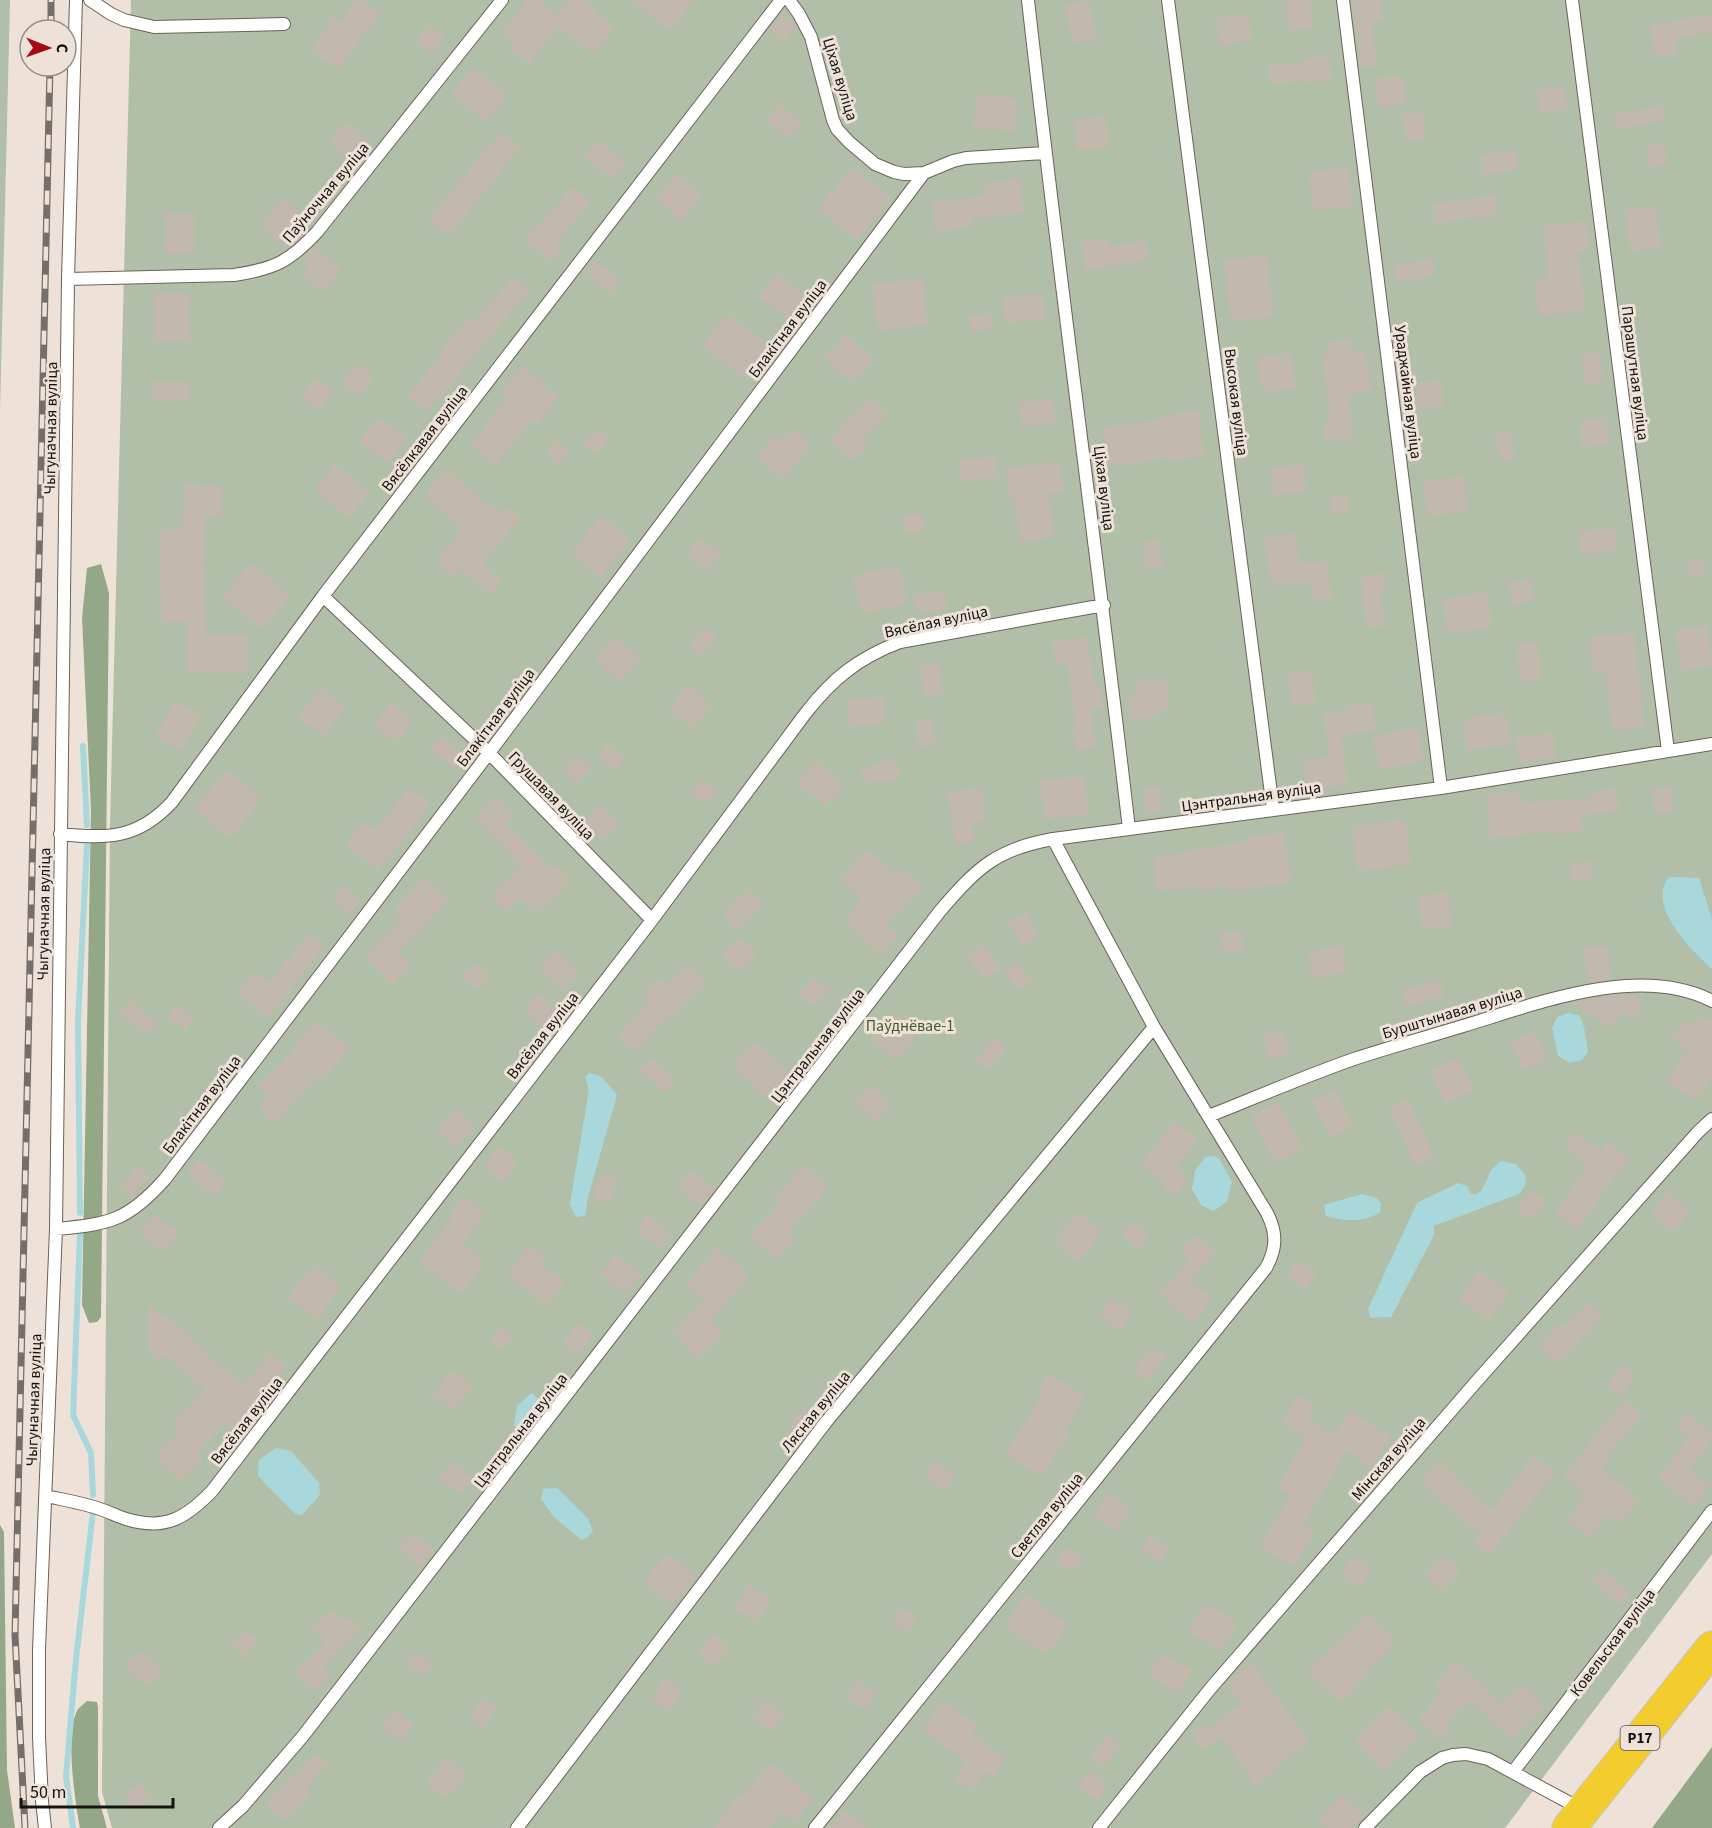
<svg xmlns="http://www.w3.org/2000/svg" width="1712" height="1828" font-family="'Source Sans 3',sans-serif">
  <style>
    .green { fill: #b1bfa9 }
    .forest { fill: #94a888 }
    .water { fill: #a8d8db }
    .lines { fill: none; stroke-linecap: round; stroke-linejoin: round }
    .stream { stroke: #a8d8db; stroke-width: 6 }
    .building { fill: #c3b8ae }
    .lane-casing { stroke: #6b6158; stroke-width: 14 }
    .highway-casing { stroke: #c7c6c5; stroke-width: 35 }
    .lane { stroke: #fff; stroke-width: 12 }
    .highway { stroke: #f3cc2d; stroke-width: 33 }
    .rail-casing { stroke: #766e68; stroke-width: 7 }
    .rail { stroke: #eee2d8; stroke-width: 4.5; stroke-dasharray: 14; stroke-linecap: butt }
    .labels { text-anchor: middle; stroke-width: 6; stroke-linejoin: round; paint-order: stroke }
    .shield { fill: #eee2d8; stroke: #57504b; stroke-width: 1.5 }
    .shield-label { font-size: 15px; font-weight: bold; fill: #16120f }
    .street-label { font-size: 16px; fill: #16120f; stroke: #eee2d8 }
    .park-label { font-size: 16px; fill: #3e5a2a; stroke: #eee2d8 }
  </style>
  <rect width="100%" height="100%" fill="#eee2d8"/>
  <path class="green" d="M0,0h10l-10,413z
    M131,0h1581v1554l-207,274h-1393l-10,-36 8,-969z"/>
  <path class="forest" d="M101,564l8,29 -8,724 -4,5 -8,1 -7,-18 9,-494 -9,-193 5,-50z
    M0,1525l4,7 3,238 8,58h-15z
    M87,1701l10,1 1,6v88l9,32h-27c-5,-27 -15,-94 -3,-117 2,-4 7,-7 10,-10z
    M1712,1747v81h-60z"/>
  <path class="water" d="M1669,877l30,1 13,41v50c-19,-18 -67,-63 -43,-92z
    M1568,1013l11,2 5,12 4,25 -6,8 -12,3 -12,-7 -6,-28 5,-11z
    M590,1073l12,4 15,18 -29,102 -3,19 -9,1 -6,-13 19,-114 -4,-13z
    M1212,1156l7,2 13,24 -5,19 -13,10 -13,-6 -9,-16 3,-18 10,-14z
    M1501,1161l15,3 10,12 -1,10 -6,8 -85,32v9l-43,82 -20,1 -3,-9 49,-106 41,-20 9,3 4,8h6l5,-4 9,-20z
    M1362,1194l15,4 4,6 -1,8c-14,11 -38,9 -54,4l-2,-11z
    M531,1393l11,8 2,6 -16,23 -9,2 -5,-7 3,-19z
    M276,1448l15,3 28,32 1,12 -18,20 -7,-1 -37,-38 1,-16z
    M557,1488l31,31 5,12 -5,6 -7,3 -28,-24 -12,-17 2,-10z"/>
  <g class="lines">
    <path class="stream" d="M83,746l4,79
      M80,1213l-2,-192 9,-176
      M80,1234l-7,181 18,38 2,42
      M73,1828l-7,-52 10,-117 17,-147"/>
  </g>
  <path class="building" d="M357,0h6l18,14 -15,20 -2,-2 -26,38 -27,-20 22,-32 7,5z
    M528,0h10l19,16 12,-16h16l12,10 -1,2 19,15 -22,27 -34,-28 -30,38 -18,-15 5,-6 -13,-12z
    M632,0h62l-25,31z
    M1286,0h24l3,27 -24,3z
    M1352,0h28l3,20 -12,1 6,45 -15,2z
    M1089,1l8,39 -24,4 -8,-38z
    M1249,14l3,27 -32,4 -4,-27z
    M783,15l13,11 -13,16 -13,-11z
    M1712,15v17l-37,7 2,15 -22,3 -5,-32z
    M429,24l16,13 -13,17 -16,-12z
    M1329,56l3,24 -26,3 -1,-2 -35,4 -3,-19 36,-4v-2z
    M473,67l34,29 -21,26 -35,-28z
    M1402,75l4,29 -27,3 -4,-29z
    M1564,85l3,24 -27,3 -3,-23z
    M977,94l41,5 -4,33 -41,-4z
    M780,104l22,19 -13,16 -22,-19z
    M1662,106l3,15 -49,8 -3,-15z
    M1422,112l4,27 -20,3 -4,-27z
    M1106,116l4,31 -33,3 -3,-31z
    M345,122l25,20 -16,20 -25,-19z
    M501,132l19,15 -72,89 -20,-16z
    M598,140l27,22 -13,17 -28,-23z
    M1665,143l3,22 -19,2 -3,-21z
    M1515,150l2,20 -34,5 -2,-19z
    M853,167l38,31 -34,42 -39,-32z
    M1348,167l6,38 -40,6 -5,-38z
    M676,174l27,22 -21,25 -26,-22z
    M1020,179l4,34 -52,5 1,9 -38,5 -3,-30 54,-6 -1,-13z
    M572,187l18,15 -33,40 6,5 -12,15 -27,-22 12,-15 3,2z
    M1495,195l3,20 -63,8 -2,-19z
    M283,198l28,23 -11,13 2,2 -14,12 -27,-22z
    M1656,206l5,42 -30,4 -6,-42z
    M165,213h29v40h-29z
    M1586,221l3,29 -12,2 8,58 -46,6 -5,-36 15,-2 -6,-52z
    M1108,238l1,8 38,-5 2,18 -64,11 -4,-28z
    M314,247l27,22 -19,23 -20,-17 8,-10 -9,-7z
    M1267,256l6,61 -42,4 -6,-61z
    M1433,259l2,17 -38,5 -2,-17z
    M594,260l27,21 -11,13 -26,-22z
    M777,274l30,24 -18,22 -30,-24z
    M513,277l16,14 -102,120 -19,-16 36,-44 -2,-1 26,-32 6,5z
    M922,278l6,46 -49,7 -7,-46z
    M154,293h36v48h-36z
    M1043,293l3,26 -40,5 -4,-26z
    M990,313l2,16 -21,3 -2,-16z
    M729,314l38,32 -25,31 -39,-32z
    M846,335l27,26 -22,23 -27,-26z
    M1350,339l2,13 13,-2 6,42 -23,3 6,43 -29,4 -2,-19 8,-1 -9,-66 7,-1 -2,-13z
    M1600,352l3,30 -18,2 -4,-29z
    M1291,353l5,35 -33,5 -6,-35z
    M357,363l17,14 -15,19 -18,-14z
    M522,366l37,31 -22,27 -5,-4 -37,45 -25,-20 37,-46 -7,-6z
    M315,378l19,14 -15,18 -18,-14z
    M1441,380l3,26 -26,3 -3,-26z
    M152,381h37v19l-37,1z
    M1053,398l3,25 -34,4 -3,-24z
    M870,399l17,16 -25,26 5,5 -15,15 -22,-21z
    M1199,410l5,46 -35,5 -1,-3 -59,8 -5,-38 60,-9 -1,-4z
    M380,417l27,22 -20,24 -27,-22z
    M1606,418l3,25 -27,4 -3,-26z
    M596,429l12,10 -12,15 -13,-10z
    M794,429l17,17 -29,34 -26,-25 19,-20 7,6z
    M1511,431l4,28 -15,1 -4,-27z
    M556,439l14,12 -11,13 -14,-11z
    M995,456l3,21 -36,5 -3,-21z
    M1060,461l4,31 -16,2 6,43 -34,5 -5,-43h-5l-4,-30z
    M335,464l34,29 -20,25 -35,-29z
    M1304,464l3,27 -33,4 -4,-27z
    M446,469l55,46 6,-8 13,11 -37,44 2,1 -2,2 20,16 -11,13 -31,-25 -7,8 -18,-16 27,-33 -39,-32z
    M1463,476l5,35 -40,6 -5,-36z
    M185,484l37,2 -1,31 -16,-1 1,43h-3l3,75 42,1 -1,38 -61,-1 1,-51 -25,1 -3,-92h23z
    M1347,495l2,18 -17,2 -2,-18z
    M922,514l3,17 -20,3 -2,-17z
    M602,516l28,24 -30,37 -29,-24z
    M1614,528l3,22 -36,5 -3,-23z
    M1296,533l4,31 27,-3 5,38 -20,2 -2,-19 -39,4 -7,-49z
    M701,537l20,16 -14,18 -20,-16z
    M1158,539l5,28 -17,3 -4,-28z
    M1703,559l3,17 -16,2 -3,-17z
    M251,563l39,33 -28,33 -39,-32z
    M899,566l9,37 -46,11 -9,-38z
    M1384,573l2,21h-6l4,32 -18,2 -5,-52z
    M1531,580l3,21 -22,3 -3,-22z
    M945,591l2,18 -30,4 -3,-18z
    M1487,592l5,35 -45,6 -4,-34z
    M1708,625l4,41 -31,5 -6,-41z
    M706,627l11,11 -17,18 -11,-11z
    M1634,633l10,94 -32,3 -6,-58 -12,2 -4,-37z
    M614,637l26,21 -20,23 -25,-22z
    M1087,637l7,48 6,-1 3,24 -12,1 4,38 -19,3 -3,-22 3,-1 -9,-65 -12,2 -3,-23z
    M1537,642l5,37 -21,3 -5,-37z
    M938,662l4,32 -18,2 -4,-32z
    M1312,670l4,33 -24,3 -4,-33z
    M1166,679l4,30 -13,2 1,6 -28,3 -3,-22 11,-1 -2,-15z
    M687,685l25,20 -19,24 -25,-20z
    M321,688l25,19 -23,29 -24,-19z
    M884,697l2,26 -37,3 -2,-25z
    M175,701l25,14 -19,36 -26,-14z
    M392,703l21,17 -18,23 -22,-18z
    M1372,703l4,27 -35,5 7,50 -41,5 -4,-30 26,-3 -6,-43 26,-4v-4z
    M1506,713l5,32 -44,5 -4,-31z
    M932,719l3,26 -16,2 -4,-25z
    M1417,727l7,34 -45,8 -6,-33z
    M1553,732l3,26 -37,5 -3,-26z
    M441,736l23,20 -10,12 -24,-19z
    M607,744l17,14 -10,12 -17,-14z
    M577,755l14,13 -14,15 -14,-13z
    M896,758l6,19 -19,6 -2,-4 -15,5 -6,-15z
    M816,761l28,25 -19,21 -28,-25z
    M227,770l35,29 -32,39 -36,-29z
    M1084,776l5,38 -44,6 -5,-39z
    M702,778l15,13 -11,13 -15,-12z
    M1161,786l1,26 -16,1 -2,-25z
    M981,787l5,34 -15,2 3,19 -19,2 -7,-52z
    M1671,787l2,24 -18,3 -3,-25z
    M410,788l21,17 -53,66 -33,-27 18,-23 12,10z
    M1616,788l3,22 -38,5 2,17 -34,2v-2l-58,6 -5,-44 35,-3 1,12 71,-5 -1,-7z
    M496,797l17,18 -8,9 46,45 5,-4 15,15 -33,34 -18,-17 -14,15 -15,-15 30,-31 -9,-8 2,-2 -39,-38z
    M600,806l19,16 -16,18 -18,-17z
    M1405,819l6,45 -53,7 -6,-45z
    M1284,832l7,51 -66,8v-5l-24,4v-2l-45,3 -2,-36 41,-3 -1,-2 55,-9 -1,-4z
    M868,849l26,26 7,-8 21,20 -37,39 12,11 -17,17 -36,-35 18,-18 -22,-22z
    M1592,861l2,17 -22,3 -2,-18z
    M425,878l23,23 -49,51 12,12 -19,20 -28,-27 39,-39 -9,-8z
    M343,886l18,15 -12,14 -17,-15z
    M749,888l15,15 -26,27 -15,-15z
    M1448,892l4,34 -30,3 -4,-34z
    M1025,912l14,23 -17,11 -14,-24z
    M1241,931l2,20 -20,2 -3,-20z
    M309,934l15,13 -56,71 -30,-25 17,-21 14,11z
    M740,937l17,17 -17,17 -18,-17z
    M983,944l18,24 -16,12 -18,-24z
    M1342,945l5,27 -34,7 -5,-27z
    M1608,946l3,33 -23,4 -4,-35z
    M556,949l23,23 -17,18 -23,-23z
    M1018,962l14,20 -13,9 -14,-19z
    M476,963l14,14 -12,13 -14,-14z
    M687,964l19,18 -35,35 -1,-2 -35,37 -17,-17 33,-33 -8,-8 16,-16 8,7z
    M815,977l15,14 -16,16 -15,-14z
    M1441,981l3,17 -39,8 -3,-17z
    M538,994l18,17 -14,15 -18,-17z
    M1634,994l-1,2 11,6 -9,16 -12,-8 -13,19 -36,-26 15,-4z
    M130,1000l28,23 -10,12 -28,-23z
    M178,1005l17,14 -10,12 -17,-14z
    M895,1012l24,21 -24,28 -24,-22z
    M1701,1016l11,7v55l-16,23 -29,-20 21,-32 -16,-10 13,-20 11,6z
    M315,1021l34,27 -25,32 -5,-4 -45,46 -15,-15 9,-10 -11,-10 28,-28z
    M1284,1030l5,25 -21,5 -5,-26z
    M1536,1032l11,29 -25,9 -11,-29z
    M995,1038l12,11 -19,21 -12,-11z
    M756,1041l32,32 -24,24 -32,-31z
    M651,1058l25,25 -11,11 -25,-24z
    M1458,1058l15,32 -28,13 -14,-32z
    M871,1085l20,20 -15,16 -21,-19z
    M1335,1090l18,37 -23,11 -18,-37z
    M1408,1099l26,59 -19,8 -26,-59z
    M1278,1102l25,46 -28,15 -24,-47z
    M458,1109l17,17 -21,21 -16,-17z
    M1174,1121l24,18 -22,29 12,11 -14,17 -12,-10 3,-3 -24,-18z
    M1576,1131l25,21 8,-10 21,16 -33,40 2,1 -21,30 -23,-16 33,-47 -24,-21z
    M500,1146l19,15 -16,21 -19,-15z
    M199,1160l27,21 -12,15 -27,-22z
    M804,1165l24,22 -40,44 8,8 -20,21 -26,-25 30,-31 -6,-6z
    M137,1166l12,10 -18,21 -11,-10z
    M693,1170l21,20 -15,16 -21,-20z
    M601,1173l17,5 -8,26 -17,-5z
    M1531,1190l15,11 -15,19 -15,-12z
    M1667,1192l23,18 -16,22 -23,-18z
    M464,1197l22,17 -24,30 23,19 -25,32 -41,-34 33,-42 -3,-3z
    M1077,1212l25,19 -24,31 -24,-20z
    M154,1215l24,18 -14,19 -24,-19z
    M648,1215l24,20 -13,14 -23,-20z
    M1133,1222l16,15 -11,12 -17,-15z
    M1196,1235l20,18 -26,28 22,18 -20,23 -32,-28 29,-34 -9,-8z
    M530,1246l14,11 -4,6 25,20 -18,22 -41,-31z
    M718,1248l31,29 -38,43 13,14 -27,25 -25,-27 33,-32 -19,-17z
    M616,1255l25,20 -16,19 -24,-21z
    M1298,1260l19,13 -12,16 -18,-13z
    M315,1264l27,24 -27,32 -27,-24z
    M1479,1271l30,22 -20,28 -30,-22z
    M1111,1298l22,14 -13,18 -21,-15z
    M1588,1302l15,13 -45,49 -20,-19 23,-23 5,5z
    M149,1304l35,26 -1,1 26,22 -1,2 35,31 28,-33 16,14 -54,63 -8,-7 -29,30 6,6 -22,22 -24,-25 24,-24 -8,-8 34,-35 -42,-34 -5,6 -12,-14z
    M578,1323l15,12 -15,20 -16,-12z
    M500,1327l12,10 -10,13 -13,-10z
    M1152,1347l14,10 -19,25 -14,-11z
    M1622,1366l13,10 -14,20 -14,-11z
    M453,1370l20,16 -20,24 -19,-16z
    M1048,1374l37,21 -20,34 5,3 -29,45 -36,-24 38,-58 -5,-3z
    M1299,1395l16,11 -8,13 27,17 17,-26 39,27 -20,30 -24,-17 -42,75 11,8 -22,34 -34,-22 32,-50 -13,-7 28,-50 -25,-16z
    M1624,1401l17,14 -33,39 3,3 -10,11 39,33 -20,23 -11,-10 -19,24 -23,-19 20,-24 -24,-19z
    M804,1409l13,12 -14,17 -14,-14z
    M1686,1413l26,20v7l-23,30 21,16 -16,20 -36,-28 31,-41 -14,-11z
    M1534,1456l21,16 -67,84 -15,-13 7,-9 -59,-51 18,-22 19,16 -2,3 36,30z
    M935,1461l21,14 -10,15 -21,-14z
    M451,1462l22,16 -13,17 -21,-16z
    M1108,1493l23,15 -14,24 -24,-15z
    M413,1532l20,20 -15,14 -19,-20z
    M1150,1535l19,12 -9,15 -19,-12z
    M1066,1547l17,11 -10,15 -17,-11z
    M668,1553l28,24 -25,28 -27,-23z
    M1354,1556l18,15 -15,17 -17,-16z
    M1445,1556l15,16 -20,19 -15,-16z
    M1602,1568l28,25 -10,12 -28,-25z
    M750,1585l22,16 -17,22 -21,-15z
    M1026,1594l42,31 -22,30 -42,-31z
    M1205,1603l33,21 -18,27 -32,-21z
    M901,1608l16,10 -9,14 -16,-10z
    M330,1609l15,14 6,-5 9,10 -37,39 8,8 -16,16 -19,-20 30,-29 -14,-14z
    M1368,1614l28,28 -29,29 2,1 -20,18 3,3 -12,10 -16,-18 -2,2 -15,-17 33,-30 1,1z
    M245,1630l13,11 -14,15 -12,-11z
    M713,1633l17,14 -15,20 -18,-14z
    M140,1651l23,19 -14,17 -23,-20z
    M416,1651l16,14 -10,12 -17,-14z
    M1162,1653l30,18 -13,22 -30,-17z
    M1456,1661l46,43 20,-20 23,22 -34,34 -42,-41 -22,24 5,5 -11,12 -23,-21 23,-25 -8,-8z
    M1252,1664l57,77 -35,26 2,4 -20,14 -34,-48 -19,13 -12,-16 14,-10 3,4 34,-24 -15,-22z
    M665,1678l18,14 -16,20 -17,-14z
    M858,1680l18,12 -11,18 -19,-12z
    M485,1697l13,11 -16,19 -13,-10z
    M763,1700l21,14 -11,17 -21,-13z
    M944,1700l33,26 -6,8 34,25 -12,17 -7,-5 -15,20 -17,-12 12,-17 -44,-33z
    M1389,1706l30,31 -34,33 -30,-30z
    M396,1710l18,15 -13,17 -19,-16z
    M1106,1735l14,10 -16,22 -14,-11z
    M315,1753l13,11 -23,26 5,4 -25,27 -19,-17 25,-27 2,2z
    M447,1758l19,17 -21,24 -19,-17z
    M770,1763l44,35 -19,24 -13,-10 -12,16h-56l25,-33 3,2z
    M1089,1771l19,14 -11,15 -19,-14z
    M143,1783l9,16 -18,11 -10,-16z
    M1343,1794l21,21 -13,13h-23l-10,-9z
    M844,1810l23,18h-38z"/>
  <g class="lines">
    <g class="lane-casing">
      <path id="lane" d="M90,0l21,14 13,6 30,7 130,-3
        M789,0l10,14 12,23 22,83 4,9 12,13 26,22 19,8 10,2 20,-1 29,-12 13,-3 79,-5
        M1028,0c31,277 69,552 101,829
        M1168,0l105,809
        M1343,0l98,788
        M1572,0l96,751
        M68,279l166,-4c40,-6 55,-13 83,-43l185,-232
        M323,596l166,157 163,167
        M60,834c47,5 78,5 112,-32l151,-206 458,-596
        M1209,1116c48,-19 96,-40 145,-57 36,-12 73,-22 109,-33 73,-22 176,-63 249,-25
        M56,1229c53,-5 72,-8 109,-50l324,-426 435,-580
        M46,1496c18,4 37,7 54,13 9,3 17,7 26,10 39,12 60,-1 86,-28l440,-571 153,-206c27,-35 53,-56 95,-72l204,-37
        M1513,1772l199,-261
        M45,1828l-3,-27 -3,-64v-87l17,-421 12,-950 8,-279
        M219,1828l24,-22 60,-70 637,-825c37,-43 56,-62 113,-72l388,-51 271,-44
        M517,1828l309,-406 328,-395
        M815,1828l451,-560c11,-20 11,-35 1,-55l-113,-186 -101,-188
        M1099,1828l111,-139 266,-307 222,-250 14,-13
        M1365,1828l55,-56 22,-14 11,-3 13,-1 22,5 93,50"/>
    </g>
    <g class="highway-casing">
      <path id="highway" d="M1569,1828l143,-180"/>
    </g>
    <use href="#lane" class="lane"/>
    <use href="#highway" class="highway"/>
    <g class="rail-casing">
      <path id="rail" d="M51,30v-30
        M25,1828l-10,-193 35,-1569"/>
    </g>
    <use href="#rail" class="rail"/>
  </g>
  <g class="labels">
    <rect class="shield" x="1620.5" y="1726" width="39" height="24" rx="4.5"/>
    <g class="shield-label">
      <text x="1640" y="1743">Р17</text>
    </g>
    <g class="street-label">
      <text transform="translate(841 79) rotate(73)" y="6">Ціхая вуліца</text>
      <text transform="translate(325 192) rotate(-50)" y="6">Паўночная вуліца</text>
      <text transform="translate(787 328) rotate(-53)" y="6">Блакітная вуліца</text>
      <text transform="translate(1636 373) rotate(83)" y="6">Парашутная вуліца</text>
      <text transform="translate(1409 392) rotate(83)" y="6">Ураджайная вуліца</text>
      <text transform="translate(1237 402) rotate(83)" y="6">Высокая вуліца</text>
      <text transform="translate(50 428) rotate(-89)" y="6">Чыгуначная вуліца</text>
      <text transform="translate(424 438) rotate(-52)" y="6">Вясёлкавая вуліца</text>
      <text transform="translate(1105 488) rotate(83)" y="6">Ціхая вуліца</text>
      <text transform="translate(936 621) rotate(-12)" y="6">Вясёлая вуліца</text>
      <text transform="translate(495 717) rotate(-53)" y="6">Блакітная вуліца</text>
      <text transform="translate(552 795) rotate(46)" y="6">Грушавая вуліца</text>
      <text transform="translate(1251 796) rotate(-8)" y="6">Цэнтральная вуліца</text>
      <text transform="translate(43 914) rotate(-89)" y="6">Чыгуначная вуліца</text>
      <text transform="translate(1452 1012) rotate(-17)" y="6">Бурштынавая вуліца</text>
      <text transform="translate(542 1035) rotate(-52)" y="6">Вясёлая вуліца</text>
      <text transform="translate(817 1045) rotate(-52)" y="6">Цэнтральная вуліца</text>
      <text transform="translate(201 1104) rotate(-53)" y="6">Блакітная вуліца</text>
      <text transform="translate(33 1400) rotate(-88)" y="6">Чыгуначная вуліца</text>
      <text transform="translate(815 1411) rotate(-51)" y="6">Лясная вуліца</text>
      <text transform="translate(246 1420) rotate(-52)" y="6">Вясёлая вуліца</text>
      <text transform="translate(520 1430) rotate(-52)" y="6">Цэнтральная вуліца</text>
      <text transform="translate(1388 1458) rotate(-49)" y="6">Мінская вуліца</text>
      <text transform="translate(1046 1515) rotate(-51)" y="6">Светлая вуліца</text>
      <text transform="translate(1612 1642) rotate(-53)" y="6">Ковельская вуліца</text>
    </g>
    <g class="park-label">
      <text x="910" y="1031">Паўднёвае-1</text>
    </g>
  </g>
  <g transform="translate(48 48) rotate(91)"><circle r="28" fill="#eee2d8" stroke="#988f88" stroke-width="1.5"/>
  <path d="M0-4.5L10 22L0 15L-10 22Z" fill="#a40a18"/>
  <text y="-9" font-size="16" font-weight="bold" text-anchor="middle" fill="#16120f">С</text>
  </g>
  <path d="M21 1798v9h152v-9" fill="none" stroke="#16120f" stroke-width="3"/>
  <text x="30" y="1798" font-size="18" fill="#16120f" stroke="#eee2d8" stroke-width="4.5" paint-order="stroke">50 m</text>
</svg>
